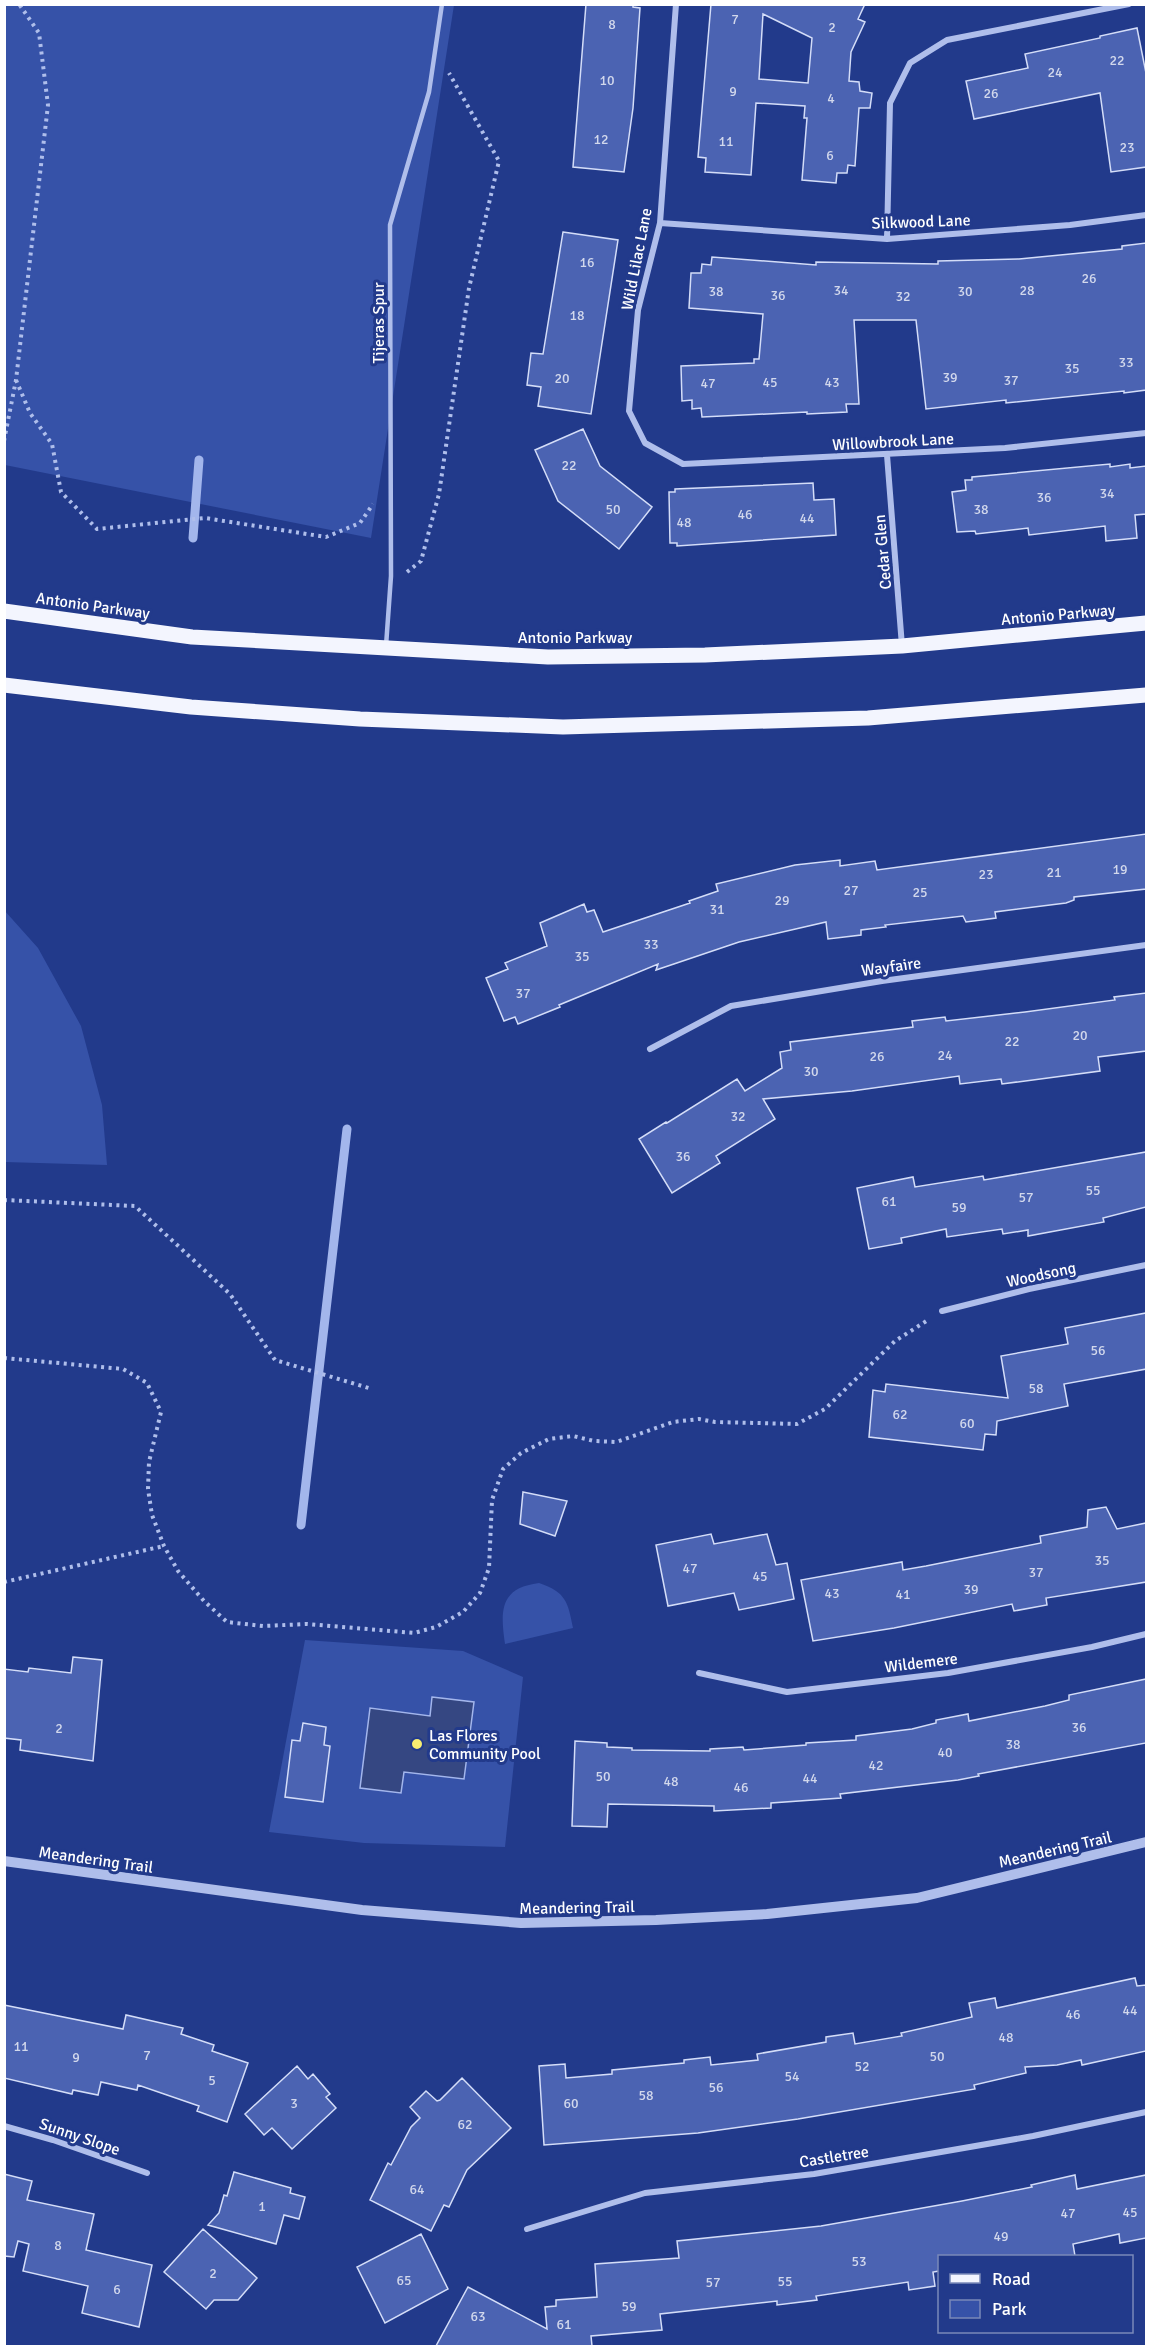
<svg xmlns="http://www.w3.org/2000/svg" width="1151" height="2351" font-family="Signika,sans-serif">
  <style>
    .green { fill: #3652a8 }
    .water { fill: #354782; stroke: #a3b6ec; stroke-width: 1.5 }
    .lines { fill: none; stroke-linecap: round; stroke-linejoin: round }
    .stream { stroke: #a3b6ec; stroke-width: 9 }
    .building { fill: #4b63b2; stroke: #d4ddf8; stroke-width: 1.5; fill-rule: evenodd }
    .path { stroke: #afbeeb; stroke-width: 4; stroke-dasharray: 3 4.5; stroke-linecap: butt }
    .service { stroke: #afbeeb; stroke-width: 4.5 }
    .minor { stroke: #afbeeb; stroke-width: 6 }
    .tertiary { stroke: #afbeeb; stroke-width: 10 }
    .primary { stroke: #f3f5fe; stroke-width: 15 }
    .poi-dot { fill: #f7ec71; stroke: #223a8b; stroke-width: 2 }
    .labels { text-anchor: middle; stroke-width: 6; stroke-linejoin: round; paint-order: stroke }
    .number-label { font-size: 14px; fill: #d2d8ec }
    .street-label { font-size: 16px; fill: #fff; stroke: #223a8b }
    .poi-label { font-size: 16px; fill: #fff; stroke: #223a8b; text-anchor: start }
  </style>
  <rect width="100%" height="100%" fill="#223a8b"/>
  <path class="green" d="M4,5h450l-83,533 -366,-73z
    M4,910l34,38 43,78 21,79 5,60 -102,-3z
    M539,1583c27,9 29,19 34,45l-68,16c-5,-34 -5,-56 34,-61z
    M305,1640l158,11 60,26 -18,170 -141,-4 -95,-11z"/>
  <path class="water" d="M432,1697l42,5 -10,77 -60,-7 -3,21 -41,-5 10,-80 60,8z"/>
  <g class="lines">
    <path class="stream" d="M193,538l6,-78
      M301,1525l46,-396"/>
  </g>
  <path class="building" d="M586,4h47v3l7,1 -7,100 -9,64 -51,-5z
    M711,4h154l-7,15 7,3 -14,30 -2,29 10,1 1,9 12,2 -2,15h-11l-4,58 -7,-1 -1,8h-10l-1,10 -34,-3 5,-62h-3l1,-12 -49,-3 -5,72 -46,-3 1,-14 -8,-1zM763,14l49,24 -4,45 -49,-4z
    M1137,28l9,45v94l-35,5 -11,-79 -126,26 -8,-38 62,-13 -3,-14 75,-16v-2z
    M563,232l55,8 -27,174 -53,-8 3,-19 -14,-2 4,-32 12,1z
    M1146,243v147l-22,3v-2l-118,12v-3l-80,9 -10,-89h-62l5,84h-13l1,8 -40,2v-2l-105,5 -1,-9 -9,1v-9l-10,1 -1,-35 73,-3v-4h5l4,-45 -74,-6 2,-35h10l1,-9 9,1 1,-8 104,8v-3l122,2v-3l81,-2 103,-10v-3z
    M583,429l17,37 52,41 -33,42 -61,-48 -23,-51z
    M1110,464v3l20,-3v4l16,-2v48l-11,1 2,23 -31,3 -1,-15 -76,9 -1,-7 -52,6 -1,-3 -18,1 -5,-40 14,-2 -1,-10h7v-3z
    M813,483l1,17 20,-1 2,36 -159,11v-3h-7l-1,-51h6v-3z
    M1146,834v55l-72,8v3l-8,3 -71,9 1,6 -30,4 -3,-6 -78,9 1,2 -25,3v5l-33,4 -2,-17 -87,20 -83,28 2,-6 -99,41 1,2 -42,17 -3,-7 -11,4 -18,-43 22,-9 -3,-6 42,-17 -7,-23 44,-19 3,8 7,-2 9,22 87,-29 -1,-2 29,-10 -2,-7 79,-19 45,-5v6l35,-5 2,9z
    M1146,993v58l-48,6 2,14 -98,13 -1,-5 -41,5 -1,-8 -107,15 -89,8 12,20 -59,37 4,7 -48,30 -33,-54 27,-17 1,1 70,-44 8,12 37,-23 -2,-16 11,-2 -1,-8 123,-15 -1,-6 33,-4 1,4 79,-9 90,-12 -1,-3z
    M1146,1152v55l-43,11 1,4 -76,14v-6l-25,4 -1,-5 -55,8 -1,-8 -45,9 1,5 -33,6 -12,-61 56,-11 2,10 68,-11 1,4z
    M1146,1313v56l-82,15 4,22 -71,15 -1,14 -11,-1 -2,16 -114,-13 4,-47 12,2 1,-8 122,14 -7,-42 67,-12 -3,-16z
    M523,1492l44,9 -12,35 -35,-12z
    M1106,1507l11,22 29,-6v59l-100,16 1,7 -33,6 -2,-7 -118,24 -81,13 -12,-61 101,-18 1,8 23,-4 115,-23 -1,-7 47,-9 1,-17z
    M711,1534l3,10 53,-10 9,31 11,-2 7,36 -55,11 -5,-17 -66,13 -12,-61z
    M73,1657l29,3 -9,101 -73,-11 1,-10 -17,-2v-69l24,3 1,-4 42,5z
    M1146,1679v64l-168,31 1,2 -21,4 -118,14 1,4 -70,5v5l-57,3v-5l-106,-2 -1,23 -35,-1 3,-85 32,2v4l25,1v2l78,1v-2l33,-2 1,3 62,-5v-2l50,-3v-4l56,-7 24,-6v-3l32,-6 1,7 76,-15 24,-6v-5z
    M303,1723l23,4 -2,18 6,1 -7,56 -38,-5 7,-57 8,1z
    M1135,1978l2,8 9,-1v66l-64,14 -1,-5 -24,5 -32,2 1,6 -52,12 1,4 -177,30 -100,14 -154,12 -5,-79 26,-2 1,14 46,-4v-4l72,-7v-3l26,-3 1,8 47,-5 -1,-6 69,-12v-5l27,-4 2,11 47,-8 -1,-3 71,-16 -3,-14 26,-5 2,10z
    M4,2005l119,24 3,-14 57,13 -2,6 33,11 -2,6 36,12 -21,59 -30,-11 2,-5 -61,-21 -1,5 -36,-8 -3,13 -25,-5 -1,4 -68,-16z
    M297,2066l11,13 5,-5 17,20 -4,3 10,11 -44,41 -20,-21 -8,7 -19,-21z
    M462,2078l49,50 -44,42 -18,37 -5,-2 -13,26 -61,-31 18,-37 3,2 20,-38 9,-9 -10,-11 16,-16 11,10 3,-1z
    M234,2172l57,16 -1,5 15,4 -6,22 -15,-4 -8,29 -68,-19 11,-12 5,-18 3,1z
    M4,2174l28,7 -5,19 67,14 -8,36 66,15 -13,62 -57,-14 6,-27 -65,-15 6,-27 -11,-3 -4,16 -10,-1z
    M1075,2175l2,14 69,-14v63l-26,5 -1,-9 -46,10 2,12h-136v15l-6,1 2,14 -26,4 -1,-8 -92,14 1,4 -40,5v-4l-117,13 2,16 -71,6 1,10h-156l32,-59 79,42 -2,-22 11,-1v-6l41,-3 -2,-33 84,-6 -2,-17 144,-15 141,-25 70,-14 -1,-2z
    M203,2229l54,49 -19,22h-24l-8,9 -42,-37z
    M421,2234l27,55 -63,34 -28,-56z"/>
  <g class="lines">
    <path class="path" d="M16,380l14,33 22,31 9,48 36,37 108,-11 121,19 34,-14 13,-19
      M4,441l12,-61 32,-275 -9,-72 -20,-29
      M407,572l14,-11 18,-67 30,-206 30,-127 -50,-88
      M4,1200l131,6 95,88 45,66 97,29
      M4,1358l119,11 24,14 14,29 -12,50 -1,27 4,26 12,31 14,25 26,30 23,21 36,4 44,-2 107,9 22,-6 27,-15 17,-19 9,-25 3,-68 11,-31 18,-16 28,-14 24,-3 21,5 22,1 57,-20 26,-3 16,3 82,2 28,-15 70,-68 33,-21
      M4,1582l160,-36"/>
    <path class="service" d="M386,646l5,-70 -1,-351 39,-133 13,-88"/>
    <path class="minor" d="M676,4l-16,219 -22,87 -9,101 16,32 38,21 322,-16 141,-15
      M660,223l227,16 183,-14 76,-10
      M887,239l3,-136 20,-40 37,-23 182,-36
      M887,455l15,191
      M650,1049l81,-43 151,-25 264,-36
      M942,1311l87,-22 117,-24
      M699,1673l88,19 161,-19 144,-26 54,-13
      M4,2126l49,14 94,33
      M527,2229l118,-36 169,-19 219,-38 113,-24"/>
    <path class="tertiary" d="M4,1861l358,49 159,13 135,-3 111,-6 150,-16 229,-56"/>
    <path class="primary" d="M4,611l188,26 356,20 157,-2 197,-9 244,-23
      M4,685l187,22 169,12 203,8 305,-9 278,-23"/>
  </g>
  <circle class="poi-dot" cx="417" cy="1744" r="6"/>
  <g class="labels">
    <g class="number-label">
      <text x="735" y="24">7</text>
      <text x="612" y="29">8</text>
      <text x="832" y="32">2</text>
      <text x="1117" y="65">22</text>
      <text x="1055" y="77">24</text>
      <text x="607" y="85">10</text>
      <text x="733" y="96">9</text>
      <text x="991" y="98">26</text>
      <text x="831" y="103">4</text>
      <text x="601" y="144">12</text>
      <text x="726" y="146">11</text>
      <text x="1127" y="152">23</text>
      <text x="830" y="160">6</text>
      <text x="587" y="267">16</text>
      <text x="1089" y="283">26</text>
      <text x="841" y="295">34</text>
      <text x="1027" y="295">28</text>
      <text x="716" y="296">38</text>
      <text x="965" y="296">30</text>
      <text x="778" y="300">36</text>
      <text x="903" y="301">32</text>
      <text x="577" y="320">18</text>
      <text x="1126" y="367">33</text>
      <text x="1072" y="373">35</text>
      <text x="950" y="382">39</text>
      <text x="562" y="383">20</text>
      <text x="1011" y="385">37</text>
      <text x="770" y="387">45</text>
      <text x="832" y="387">43</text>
      <text x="708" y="388">47</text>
      <text x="569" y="470">22</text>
      <text x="1107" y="498">34</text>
      <text x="1044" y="502">36</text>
      <text x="613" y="514">50</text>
      <text x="981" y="514">38</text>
      <text x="745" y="519">46</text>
      <text x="807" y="523">44</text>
      <text x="684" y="527">48</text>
      <text x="1120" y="874">19</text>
      <text x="1054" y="877">21</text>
      <text x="986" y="879">23</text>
      <text x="851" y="895">27</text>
      <text x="920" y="897">25</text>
      <text x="782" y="905">29</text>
      <text x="717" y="914">31</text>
      <text x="651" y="949">33</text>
      <text x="582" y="961">35</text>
      <text x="523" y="998">37</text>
      <text x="1080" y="1040">20</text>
      <text x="1012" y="1046">22</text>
      <text x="945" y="1060">24</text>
      <text x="877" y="1061">26</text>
      <text x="811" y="1076">30</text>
      <text x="738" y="1121">32</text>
      <text x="683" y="1161">36</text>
      <text x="1093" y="1195">55</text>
      <text x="1026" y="1202">57</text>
      <text x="889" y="1206">61</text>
      <text x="959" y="1212">59</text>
      <text x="1098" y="1355">56</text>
      <text x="1036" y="1393">58</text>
      <text x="900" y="1419">62</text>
      <text x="967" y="1428">60</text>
      <text x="1102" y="1565">35</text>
      <text x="690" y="1573">47</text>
      <text x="1036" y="1577">37</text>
      <text x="760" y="1581">45</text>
      <text x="971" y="1594">39</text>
      <text x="832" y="1598">43</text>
      <text x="903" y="1599">41</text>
      <text x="1079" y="1732">36</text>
      <text x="59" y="1733">2</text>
      <text x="1013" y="1749">38</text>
      <text x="945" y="1757">40</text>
      <text x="876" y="1770">42</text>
      <text x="603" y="1781">50</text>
      <text x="810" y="1783">44</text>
      <text x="671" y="1786">48</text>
      <text x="741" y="1792">46</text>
      <text x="1130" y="2015">44</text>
      <text x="1073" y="2019">46</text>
      <text x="1006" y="2042">48</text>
      <text x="21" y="2051">11</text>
      <text x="147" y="2060">7</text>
      <text x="937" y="2061">50</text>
      <text x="76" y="2062">9</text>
      <text x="862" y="2071">52</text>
      <text x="792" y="2081">54</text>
      <text x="212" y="2085">5</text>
      <text x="716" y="2092">56</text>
      <text x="646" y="2100">58</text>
      <text x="294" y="2108">3</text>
      <text x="571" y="2108">60</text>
      <text x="465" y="2129">62</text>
      <text x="417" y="2194">64</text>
      <text x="262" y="2211">1</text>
      <text x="1130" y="2217">45</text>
      <text x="1068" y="2218">47</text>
      <text x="1001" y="2241">49</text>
      <text x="58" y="2250">8</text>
      <text x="859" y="2266">53</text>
      <text x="213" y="2278">2</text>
      <text x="404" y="2285">65</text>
      <text x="785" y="2286">55</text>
      <text x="713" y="2287">57</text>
      <text x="117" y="2294">6</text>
      <text x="629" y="2311">59</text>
      <text x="478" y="2321">63</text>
      <text x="564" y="2329">61</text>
    </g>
    <g class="street-label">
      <text transform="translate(921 221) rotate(-2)" y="6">Silkwood Lane</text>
      <text transform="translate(636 259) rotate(-79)" y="6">Wild Lilac Lane</text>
      <text transform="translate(378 323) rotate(-90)" y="6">Tijeras Spur</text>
      <text transform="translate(893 441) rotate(-3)" y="6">Willowbrook Lane</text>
      <text transform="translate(882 552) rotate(-95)" y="6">Cedar Glen</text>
      <text transform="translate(93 605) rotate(8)" y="6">Antonio Parkway</text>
      <text transform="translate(1058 614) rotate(-5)" y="6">Antonio Parkway</text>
      <text x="575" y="643">Antonio Parkway</text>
      <text transform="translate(891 966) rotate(-8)" y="6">Wayfaire</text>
      <text transform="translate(1041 1274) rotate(-12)" y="6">Woodsong</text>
      <text transform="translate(921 1662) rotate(-7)" y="6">Wildemere</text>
      <text transform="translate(1055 1849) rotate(-13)" y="6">Meandering Trail</text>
      <text transform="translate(96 1859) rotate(8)" y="6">Meandering Trail</text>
      <text transform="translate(577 1907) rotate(-1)" y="6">Meandering Trail</text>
      <text transform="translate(80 2136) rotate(19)" y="6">Sunny Slope</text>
      <text transform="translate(834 2156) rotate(-9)" y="6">Castletree</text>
    </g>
    <g class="poi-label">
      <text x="429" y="1741">Las Flores<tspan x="429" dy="18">Community Pool</tspan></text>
    </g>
  </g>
  <rect width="1151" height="2351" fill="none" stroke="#ffffff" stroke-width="12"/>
  <rect x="938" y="2255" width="195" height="78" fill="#223a8b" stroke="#7a89b9" stroke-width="1.5"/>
  <rect x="950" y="2274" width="30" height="9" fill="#f3f5fe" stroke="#7a89b9" stroke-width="1.5"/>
  <text x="992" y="2285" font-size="18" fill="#ffffff">Road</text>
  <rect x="950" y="2300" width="30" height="18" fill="#3652a8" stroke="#7a89b9" stroke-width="1.5"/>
  <text x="992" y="2315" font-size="18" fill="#ffffff">Park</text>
</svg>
